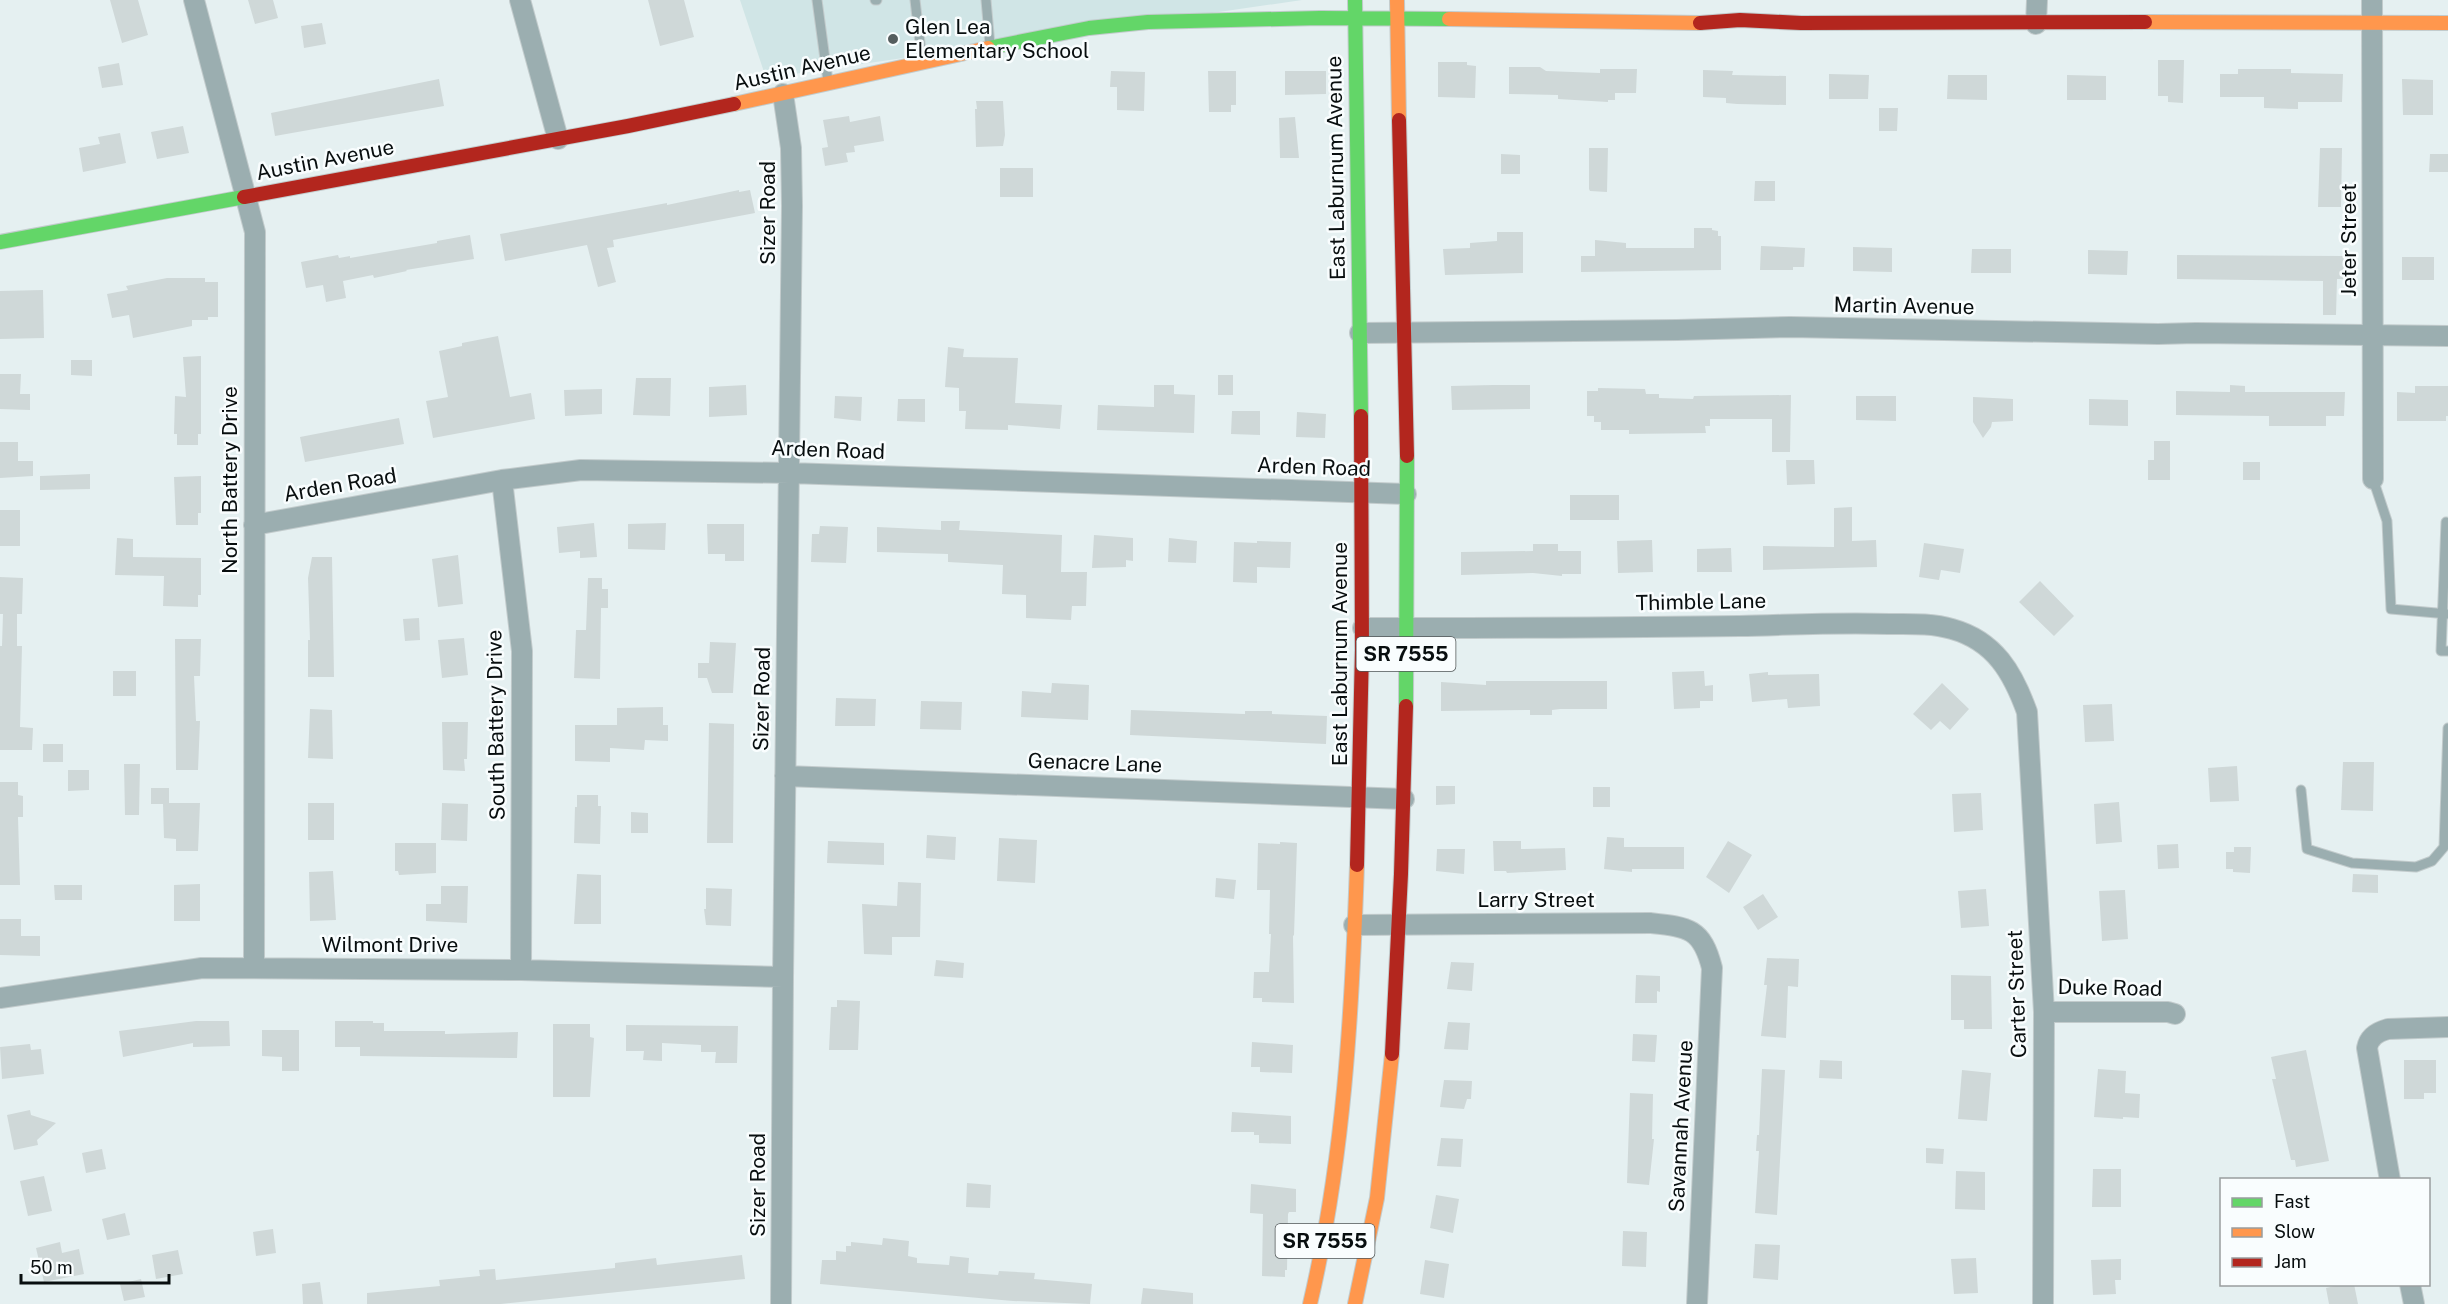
<svg xmlns="http://www.w3.org/2000/svg" width="2448" height="1304" font-family="'Public Sans',sans-serif">
  <style>
    .built { fill: #d0e5e6 }
    .building { fill: #cfd8d8 }
    .lines { fill: none; stroke-linecap: round; stroke-linejoin: round }
    .lane-casing { stroke: #c2cbcc; stroke-width: 11 }
    .street-casing { stroke: #c2cbcc; stroke-width: 22 }
    .fast-casing { stroke: #c2cbcc; stroke-width: 16 }
    .slow-casing { stroke: #c2cbcc; stroke-width: 16 }
    .jam-casing { stroke: #c2cbcc; stroke-width: 16 }
    .lane { stroke: #9baeb0; stroke-width: 9 }
    .street { stroke: #9baeb0; stroke-width: 20 }
    .fast { stroke: #63d668; stroke-width: 14 }
    .slow { stroke: #ff974d; stroke-width: 14 }
    .jam { stroke: #b3261e; stroke-width: 14 }
    .poi-dot { fill: #555d5e; stroke: #f9fdfe; stroke-width: 2 }
    .labels { text-anchor: middle; stroke-width: 5; stroke-linejoin: round; paint-order: stroke }
    .shield { fill: #f9fdfe; stroke: #505657; stroke-width: 1.5 }
    .shield-label { font-size: 20px; font-weight: bold; fill: #080e0f }
    .poi-label { font-size: 21px; fill: #080e0f; stroke: #f9fdfe; text-anchor: start }
    .street-label { font-size: 21px; fill: #080e0f; stroke: #f9fdfe }
  </style>
  <rect width="100%" height="100%" fill="#e5f0f1"/>
  <path class="built" d="M740,0h562l-536,78z"/>
  <path class="building" d="M110,0h28l10,35 -26,8z
    M248,0h25l5,18 -23,6z
    M648,0h36l10,37 -34,9z
    M322,23l4,21 -22,4 -3,-22z
    M2158,60h26l-1,43 -15,-1v-6h-10z
    M1438,62h29v3l9,1 -1,32 -37,-1z
    M119,63l4,22 -21,3 -4,-21z
    M1509,67h31l6,4 54,2v-4h37l-1,24h-21v7h-7v2l-50,-3v-4l-49,-1z
    M2238,69h53v4l52,1 -1,28h-44v7l-34,-1v-11h-44v-23h18z
    M1703,70l30,1 -1,4 54,1v29l-49,-1 -11,-1v-5l-23,-1z
    M1111,71l34,1 -1,39 -27,-1v-23h-7z
    M1208,71h28v34h-5v7h-22z
    M1285,71h41v23l-41,1z
    M1829,74l40,1 -1,24h-39z
    M1948,75h39v25l-40,-1z
    M2067,75l39,1v24h-39z
    M439,79l5,27 -169,30 -4,-23z
    M2402,79l31,1v35h-30z
    M976,101h27l2,34 -2,11 -27,1 -1,-38h2z
    M1879,108h19l-1,23h-18z
    M849,116l1,6 30,-6 4,25 -30,5 1,6 -9,1 2,9 -23,4 -3,-18 6,-1 -5,-27z
    M1295,117l4,41h-19l-1,-40z
    M183,126l6,27 -32,6 -6,-27z
    M120,133l6,30 -43,9 -4,-24 21,-4 -2,-7z
    M1589,148h19l-1,44 -17,-1 -1,-2z
    M2320,148h22l-1,59h-23z
    M1501,154l19,1v19h-19z
    M2430,154h18v18h-19z
    M1000,168h33v29h-33z
    M1755,181h20v20h-21z
    M739,190v2l11,-2 5,23 -142,27 1,7 -7,1 9,34 -18,5 -11,-42 -82,16 -5,-27 167,-31v2z
    M1694,228h18v2l6,1v5h3v34l-140,2v-16h14v-16l31,3v5h68z
    M1497,232h26v41l-78,2 -2,-26 27,-1v-5l27,-2z
    M470,235l4,24 -68,11 1,1 -33,7 -1,-3 -30,6 3,17 -20,4 -3,-17 -17,3 -5,-26 37,-7 1,3 11,-2v2l87,-15v-2z
    M1761,246l44,2 -1,19h-11v3h-33z
    M1853,247l39,1v24l-39,-1z
    M1972,249h39v24h-40z
    M2088,250l40,1 -1,24 -39,-1z
    M2177,255l167,1v23h-7l-1,36h-13v-34l-146,-2z
    M2402,257h32v23h-32z
    M167,278h38v4h13v35h-10v3h-16v6l-59,12 -4,-23 -17,3 -5,-24 21,-4 -2,-4z
    M43,290l1,48 -44,1v-48z
    M498,336l12,61 21,-4 4,26 -102,19 -7,-37 22,-4 -9,-46 23,-5v-3z
    M948,347l16,2 -1,8 55,1 -3,45 47,2 -2,24 -52,-4v5l-43,-1 1,-18h-7v-23l-14,-1z
    M201,356v78h-3v11h-21v-11h-3l1,-38 11,1 -3,-40z
    M71,360h21v16l-21,-1z
    M0,374h21l-1,20h10v16l-30,-1z
    M1218,375h15v20h-15z
    M636,378h35l-1,38 -37,-1z
    M746,385l1,30 -38,2v-30z
    M1154,385h20v9l21,1 -1,38 -97,-3 1,-25 56,2z
    M1493,385h37v24l-78,1 -1,-24z
    M2230,385l15,1v6h100l-1,24h-18v10h-57v-10l-93,-1v-24l54,1z
    M2415,386h33v30h-2v5h-49v-29l18,1z
    M1598,388l47,1 1,5h13v4l34,1 1,-3 97,-1 -1,57h-18v-33h-62v7h-5l1,7 -77,1v-4h-28v-8h-7v-6h-7v-25h11z
    M602,389v25l-37,2 -1,-26z
    M835,396l27,1 -1,24 -27,-3z
    M1856,396h40v25l-40,-1z
    M1973,397l40,2v22l-21,1 -1,5 -8,11 -10,-16z
    M898,399h27v23l-28,-1z
    M2089,399l39,1v26l-39,-1z
    M1232,411h28v24l-29,-1z
    M1297,412l29,2 -1,24 -29,-1z
    M399,418l5,26 -99,18 -5,-25z
    M2154,441h16v39h-22v-20h6z
    M0,442h18v19h15v15l-33,2z
    M1786,460h28l1,24 -28,1z
    M2243,462h17v18h-17z
    M90,474v15l-50,1v-14z
    M201,476v37h-3v12h-22l-2,-48z
    M1570,495h49v25h-49z
    M1852,507v34l24,-1 1,27 -114,3v-24l71,1v-39z
    M0,510h20v36h-20z
    M941,521h19l-1,9 103,5 -1,37h26l-1,34h-14l-1,14 -45,-2v-23l-24,-1 1,-29 -55,-3v-8l-71,-2v-25l64,3z
    M594,523l3,34 -17,1v-7l-21,2 -2,-26z
    M666,523l-1,27 -37,-1v-25z
    M707,524h37v37h-19v-7h-17z
    M820,526l28,1 -2,36 -35,-1 1,-28h7z
    M1094,535l39,3v23l-7,-1v7l-34,1z
    M117,538l16,1v18l68,1v37h-3v12l-35,-1 1,-30 -49,-1z
    M1169,538l28,3 -1,22 -28,-1z
    M1652,540l1,32 -35,1 -1,-32z
    M1257,541l34,1 -1,26 -33,-1v16l-24,-1 1,-40 23,1z
    M1924,543l40,6 -4,24 -19,-3 -2,10 -20,-3z
    M1533,544h25v7h23v23h-19v2l-29,-3 -72,2v-23l72,-1z
    M1731,548l1,24h-35v-23z
    M458,555l5,49 -25,3 -6,-48z
    M312,557h20l2,120h-26v-37h2l-2,-62z
    M0,577l23,1 -1,36h-5v32h5l-2,81 13,1 -1,22h-32v-104h2l1,-32h-3z
    M588,578h14v11h6v19h-7l-1,71 -26,-1 2,-48h10z
    M2040,581l34,35 -20,20 -35,-34z
    M419,618l1,22 -15,1 -2,-22z
    M464,638l4,37 -26,3 -4,-38z
    M175,639h26l-1,37h-6l2,45h4l-2,49h-22z
    M710,642l26,1 -3,50h-21l-5,-15h-9v-15h11z
    M113,671h23v25h-23z
    M1704,671l1,15 8,-1v16h-13v7l-26,1 -2,-37z
    M1768,672v3l51,-1 1,32 -32,2 -1,-9 -35,3 -3,-28z
    M1486,681h121v28h-47l-8,1v5h-22v-5l-89,1v-29l45,3z
    M1052,683l37,2 -1,35 -67,-3 1,-26 29,2z
    M1942,683l27,26 -19,21 -10,-9 -9,9 -18,-16z
    M836,698l40,1 -1,27h-40z
    M921,701l41,1 -1,28 -41,-1z
    M2112,704l2,37 -29,1 -2,-37z
    M663,707v18h5v16l-23,-1 -1,10 -34,-2v14l-35,-1v-36h42v-17z
    M310,709l22,1 1,49 -25,-1z
    M1131,710l114,4v-3h27v3l55,2 -1,28 -196,-9z
    M442,722h26l-1,37h-3l1,12 -22,-1z
    M709,723l25,1 -1,119h-26z
    M43,744h20v18h-20z
    M2343,762h31l-1,49 -32,-1z
    M124,764h16l-1,51h-14z
    M2237,766l2,35 -29,1 -2,-34z
    M68,770h21v20l-21,1z
    M0,782h18v13l5,1v21h-5l2,68h-20z
    M1436,786h19v18l-19,1z
    M1593,787h17v20h-17z
    M151,788h18v15h31l-2,48h-22v-12l-12,-1 -1,-34h-12z
    M1981,793l2,37 -29,2 -2,-38z
    M577,795h21v11h3l-1,38 -26,-1 1,-36h2z
    M2119,802l3,40 -26,2 -2,-40z
    M308,803h26v37h-26z
    M442,803l26,1 -1,37 -26,-1z
    M631,812l17,1v20h-17z
    M927,835l29,2 -1,23 -29,-2z
    M1607,837l17,1v9h60v22h-52v3l-28,-3z
    M999,838l38,2 -2,43 -38,-2z
    M828,841l56,2v22l-57,-2z
    M1493,841h28v8l44,-1 1,22 -59,3 -1,-2h-12z
    M1728,841l24,14 -23,38 -23,-16z
    M1280,842l17,1 -3,92 -1,1 1,67 -32,-1v-4h-9l1,-26h15l2,-38h-2l1,-44h-13l1,-47 22,1z
    M395,843h41v30l-37,2 -1,-4h-3z
    M2178,844l1,24 -21,1 -1,-24z
    M2234,847h17l-1,26 -17,-1v-3h-7v-17h8z
    M1437,849h28l-1,25 -28,-3z
    M333,871l3,49 -26,1 -1,-49z
    M577,874l24,1v49h-27z
    M2353,874l25,1v18l-26,-1z
    M1216,878l20,2 -2,19 -19,-2z
    M898,882l23,1 -1,54h-28v18l-28,-1 -2,-50 35,2z
    M200,884v37h-26v-36z
    M54,885h28v15h-27z
    M441,886h27l-1,37 -41,-2v-17h15z
    M706,888l26,1 -1,37 -25,-1 -2,-16h2z
    M1986,889l3,37 -28,2 -3,-37z
    M2125,890l3,49 -26,2 -3,-50z
    M1763,894l15,23 -20,13 -15,-23z
    M0,919h21v17h19v20l-40,-1z
    M1767,958l32,1 -1,28 -10,-1 -2,52 -25,-2 6,-51h-3z
    M936,960l28,3 -1,15 -29,-2z
    M1451,962l23,1 -2,28 -25,-2z
    M1636,975l24,1v16l-3,-1v12h-22z
    M1951,975l40,1 1,53h-28v-9h-13z
    M837,1000l23,1 -2,49h-29l2,-43h6z
    M196,1021h33l1,25 -37,1v-4l-70,14 -4,-26z
    M335,1021h38v2h11v8h61v3l73,-2 -1,26 -157,-2v-9h-25z
    M1448,1022l22,1 -2,27 -24,-1z
    M553,1024h37v13l4,1 -4,59h-37z
    M626,1025l112,1 -1,37h-22l1,-11h-15v-7l-39,-2v18l-19,-1 1,-9h-18z
    M262,1030h37v41h-17v-14l-20,-1z
    M1633,1034l24,1 -2,27 -23,-1z
    M1252,1042l41,3 -1,28 -32,-1v-5h-9z
    M30,1044l1,6 10,-1 3,25 -42,5 -2,-32z
    M2306,1050l23,111 -33,6 -1,-7h-4l-19,-81h4l-5,-22z
    M1820,1060l22,1v18l-23,-1z
    M2404,1060h32v33h-12v6h-20z
    M1762,1069l23,1 -8,145 -22,-2 4,-62h-3l1,-16h2z
    M2098,1069l28,2 -1,22 15,1 -1,24 -16,-1v2l-29,-2z
    M1962,1070l29,3 -4,48 -29,-2z
    M1444,1080l28,1 -1,18h-4l-3,10 -24,-2z
    M1630,1093l23,1 -1,45h2l-5,46 -22,-2z
    M30,1110l1,5 25,8 -19,17 1,5 -24,5 -7,-35z
    M1232,1112l59,4v28l-32,-1v-8h-5v-3h-23z
    M1441,1138l22,1 -2,28 -24,-1z
    M1926,1148l18,1 -1,15 -17,-1z
    M102,1149l4,20 -20,4 -4,-20z
    M2093,1169h28v38h-29z
    M1956,1171l29,1v38l-30,-1z
    M44,1176l8,35 -24,5 -8,-35z
    M967,1183l24,2 -1,23 -24,-1z
    M1251,1184l45,5v23h-7l-1,2 -1,56h-2v7l-23,-1 1,-62 -13,-1z
    M1436,1195l23,4 -6,34 -23,-5z
    M125,1213l5,22 -23,5 -5,-21z
    M273,1229l3,24 -20,3 -3,-24z
    M1623,1231l24,1 -1,35 -24,-1z
    M883,1238l26,3 -1,15 9,2v5l32,2 1,-9 19,2 -1,15 30,2 1,-4 36,2 -1,6 58,5 -2,20 -77,-3 -193,-17 2,-24h14v-9l10,1v-6h5v-4l31,3z
    M60,1242l2,11 17,-4 5,25 -40,8 -8,-34z
    M1755,1244l25,1 -2,35 -25,-2z
    M178,1250l5,24 -27,5 -4,-24z
    M742,1255l3,24 -244,25h-134v-11l73,-7 -1,-6 41,-4 -1,-6 16,-1 1,11 119,-12v-5l41,-5 1,7z
    M1976,1258l2,35 -24,1 -3,-35z
    M2121,1259v21h-6l1,14 -23,1 -2,-35z
    M1425,1260l24,4 -5,34 -24,-4z
    M141,1279l4,18 -21,4 -4,-17z
    M320,1282l3,22h-20l-1,-20z
    M2343,1284h11l4,20h-29l-3,-16z
    M1143,1288l50,5v11h-52z"/>
  <g class="lines">
    <g class="lane-casing">
      <path id="lane" d="M817,0l11,81
        M875,0h2
        M915,0l7,60
        M986,0l4,45
        M2373,479l14,42 4,88 57,5
        M2446,522l-5,129h7
        M2301,790l6,59 45,14 64,4 16,-6 12,-14 4,-119"/>
    </g>
    <g class="street-casing">
      <path id="street" d="M194,0l61,232 -1,736
        M520,0l38,139
        M2372,0l1,479
        M2036,24l1,-24
        M1360,333l317,-3 113,-3 368,7 38,-1 252,3
        M502,480l20,171 -1,319
        M254,525l248,-45 79,-10 209,3 616,21
        M1363,628c125,0 251,0 376,-2 50,-1 100,-4 150,-2 21,0 43,-1 63,5 43,12 61,44 75,83l17,300 -1,292
        M785,776l619,23
        M1354,925l296,-2c38,4 52,5 62,45l-15,336
        M0,998l202,-30 319,2 262,7
        M2044,1012h124l7,2
        M2390,1180l-23,-132c2,-11 10,-16 21,-19l60,-2
        M2410,1284l4,20
        M781,1304l2,-327 9,-771 -1,-58 -8,-54"/>
    </g>
    <g class="fast-casing">
      <path id="fast" d="M1355,0l6,416
        M988,48l101,-20 59,-6 172,-4 129,1
        M0,242l244,-45
        M1406,706l1,-250"/>
    </g>
    <g class="slow-casing">
      <path id="slow" d="M1397,0l2,120
        M1449,19l251,4
        M2145,22l303,1
        M734,104l254,-56
        M1310,1304c34,-145 42,-291 47,-439
        M1355,1304l22,-106 15,-144"/>
    </g>
    <g class="jam-casing">
      <path id="jam" d="M1700,23l40,-3 61,3 344,-1
        M1399,120l8,336
        M244,197l384,-71 106,-22
        M1357,865l5,-215 -1,-234
        M1392,1054l9,-180 5,-168"/>
    </g>
    <use href="#lane" class="lane"/>
    <use href="#street" class="street"/>
    <use href="#fast" class="fast"/>
    <use href="#slow" class="slow"/>
    <use href="#jam" class="jam"/>
  </g>
  <circle class="poi-dot" cx="893" cy="39" r="6"/>
  <g class="labels">
    <g class="shield">
      <rect x="1356.5" y="637" width="99" height="34" rx="4.5"/>
      <rect x="1275.5" y="1224" width="99" height="34" rx="4.5"/>
    </g>
    <g class="shield-label">
      <text x="1406" y="661">SR 7555</text>
      <text x="1325" y="1248">SR 7555</text>
    </g>
    <g class="poi-label">
      <text x="905" y="34">Glen Lea<tspan x="905" dy="24">Elementary School</tspan></text>
    </g>
    <g class="street-label">
      <text transform="translate(802 68) rotate(-13)" y="7">Austin Avenue</text>
      <text transform="translate(325 160) rotate(-11)" y="7">Austin Avenue</text>
      <text transform="translate(1336 168) rotate(-91)" y="7">East Laburnum Avenue</text>
      <text transform="translate(768 213) rotate(-90)" y="7">Sizer Road</text>
      <text transform="translate(2349 240) rotate(-90)" y="7">Jeter Street</text>
      <text transform="translate(1904 306) rotate(1)" y="7">Martin Avenue</text>
      <text transform="translate(828 450) rotate(2)" y="7">Arden Road</text>
      <text transform="translate(1314 467) rotate(2)" y="7">Arden Road</text>
      <text transform="translate(230 480) rotate(-90)" y="7">North Battery Drive</text>
      <text transform="translate(340 485) rotate(-10)" y="7">Arden Road</text>
      <text transform="translate(1701 602) rotate(-1)" y="7">Thimble Lane</text>
      <text transform="translate(1340 654) rotate(-90)" y="7">East Laburnum Avenue</text>
      <text transform="translate(762 699) rotate(-89)" y="7">Sizer Road</text>
      <text transform="translate(496 725) rotate(-91)" y="7">South Battery Drive</text>
      <text transform="translate(1095 763) rotate(2)" y="7">Genacre Lane</text>
      <text x="1536" y="907">Larry Street</text>
      <text x="390" y="952">Wilmont Drive</text>
      <text transform="translate(2110 988) rotate(1)" y="7">Duke Road</text>
      <text transform="translate(2017 994) rotate(-92)" y="7">Carter Street</text>
      <text transform="translate(1681 1126) rotate(-87)" y="7">Savannah Avenue</text>
      <text transform="translate(758 1185) rotate(-90)" y="7">Sizer Road</text>
    </g>
  </g>
  <rect x="2220" y="1178" width="210" height="108" fill="#f9fdfe" stroke="#999d9e" stroke-width="1.5"/>
  <rect x="2232" y="1198" width="30" height="9" fill="#63d668" stroke="#999d9e" stroke-width="1.5"/>
  <text x="2274" y="1208" font-size="18" fill="#080e0f">Fast</text>
  <rect x="2232" y="1228" width="30" height="9" fill="#ff974d" stroke="#999d9e" stroke-width="1.5"/>
  <text x="2274" y="1238" font-size="18" fill="#080e0f">Slow</text>
  <rect x="2232" y="1258" width="30" height="9" fill="#b3261e" stroke="#999d9e" stroke-width="1.5"/>
  <text x="2274" y="1268" font-size="18" fill="#080e0f">Jam</text>
  <path d="M21 1274v9h148v-9" fill="none" stroke="#080e0f" stroke-width="3"/>
  <text x="30" y="1274" font-size="18" fill="#080e0f" stroke="#f9fdfe" stroke-width="4.5" paint-order="stroke">50 m</text>
</svg>
